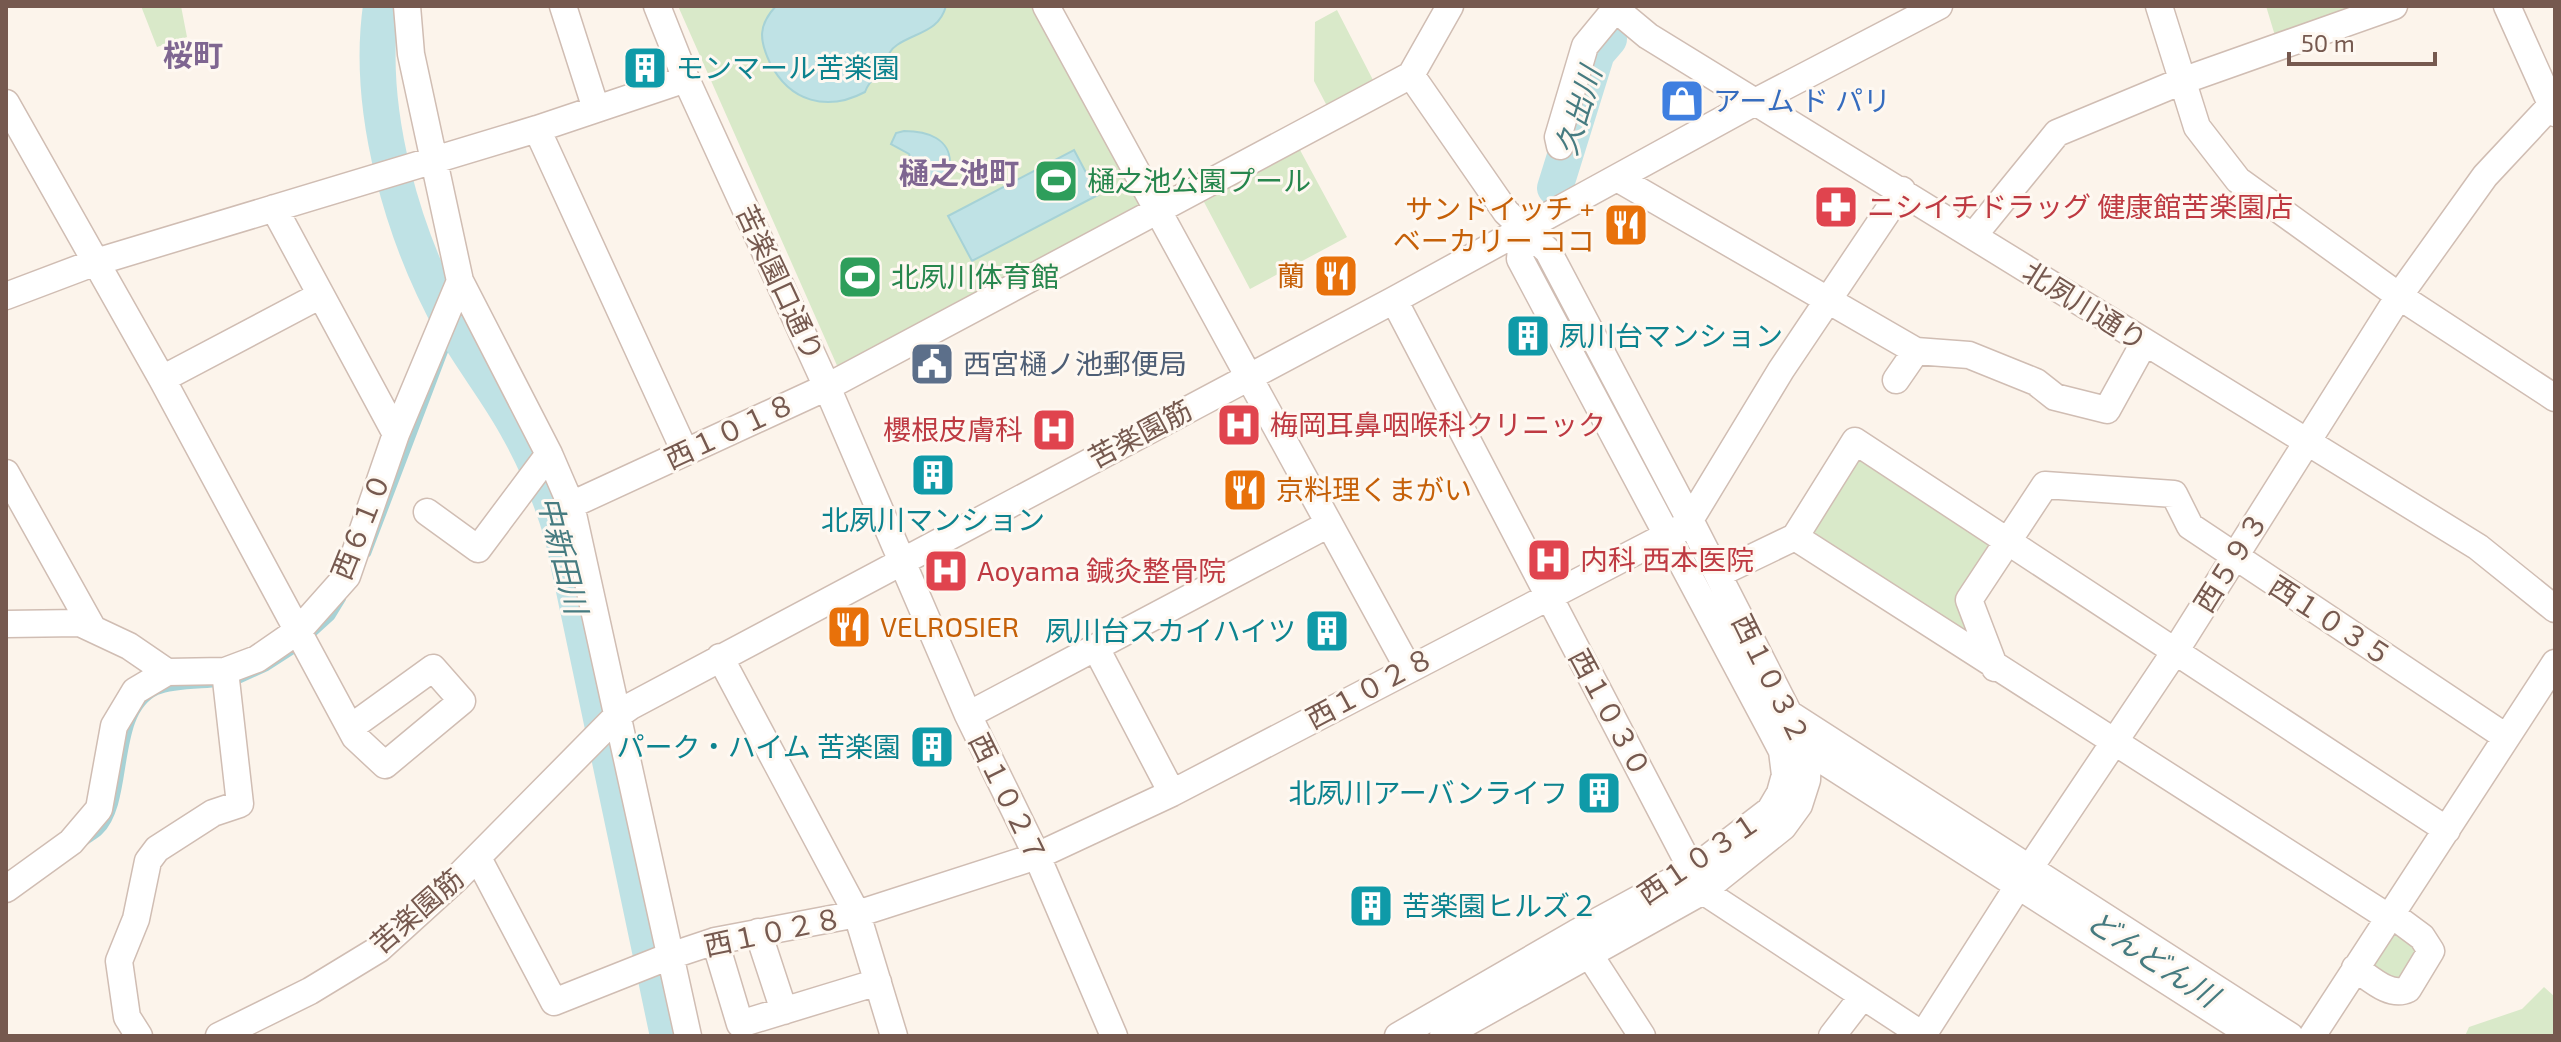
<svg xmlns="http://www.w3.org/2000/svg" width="2561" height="1042" font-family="'Exo 2','Noto Sans JP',sans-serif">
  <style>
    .green { fill: #d9e9c9 }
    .water { fill: #bfe2e5; stroke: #a6d2d6; stroke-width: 2 }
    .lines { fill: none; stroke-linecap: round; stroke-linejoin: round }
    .stream { stroke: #a6d2d6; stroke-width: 6 }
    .river { stroke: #bfe2e5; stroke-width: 36 }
    .minor-casing { stroke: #d0bdb3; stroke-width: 29 }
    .minor { stroke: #fff; stroke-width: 26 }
    .labels { text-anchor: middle; stroke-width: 6; stroke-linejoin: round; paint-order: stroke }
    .culture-label { font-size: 28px; fill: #0d838f; stroke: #fef8f1; text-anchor: start }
    .shop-label { font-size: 28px; fill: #366cbe; stroke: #fef8f1; text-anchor: start }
    .leisure-label { font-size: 28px; fill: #27864d; stroke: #fef8f1; text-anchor: start }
    .health-label { font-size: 28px; fill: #be3a42; stroke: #fef8f1; text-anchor: start }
    .food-label { font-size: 28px; fill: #c56008; stroke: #fef8f1; text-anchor: end }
    .street-label { font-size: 28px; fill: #76594f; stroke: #fef8f1 }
    .service-label { font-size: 28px; fill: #4e5e75; stroke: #fef8f1; text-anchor: start }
    .neighbourhood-label { font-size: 30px; font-weight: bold; fill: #7f6691; stroke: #fef8f1 }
    .water-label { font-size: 30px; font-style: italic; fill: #467b80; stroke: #fef8f1 }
  </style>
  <rect width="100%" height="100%" fill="#fcf4eb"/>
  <path class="green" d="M141,6h40l6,31 -30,10z
    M678,6h357l108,197 -304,167z
    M2266,6h99l-89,33z
    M1337,10l36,70 -46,26 -13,-25 1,-59z
    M1300,150l47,87 -97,52 -46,-87z
    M1856,453l138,91 -19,92 -169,-98z
    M2397,935l17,9 4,16 -12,16 -15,5 -15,-10 -3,-16 11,-16z
    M2544,987l11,10v39h-90l4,-9 53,-18z"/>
  <path class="water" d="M776,6h170c-7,26 -30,26 -49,39 -9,6 -9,13 -13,22 -5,10 -14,10 -19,25 -38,20 -75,10 -95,-29 -11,-23 -12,-38 6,-57z
    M904,131c11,0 22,1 32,7 19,11 18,37 -1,47l-12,-4 -14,-27 -18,-10 5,-11z
    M1074,150l24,45 -126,66 -24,-45z"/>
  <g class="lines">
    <path class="stream" d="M368,554l86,-226
      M309,638l23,-21 11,-18
      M234,683l33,-15 31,-20
      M85,843c5,-4 11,-7 15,-11 32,-31 12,-119 57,-140 17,-7 43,-6 62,-8"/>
    <path class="river" d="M381,6c-15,105 22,231 73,322 20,35 46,67 65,103 19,34 33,69 44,107l105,498
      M1555,188l42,-135 12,-14"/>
    <g class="minor-casing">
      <path id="minor" d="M407,6l4,48 49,227 89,173 22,51 117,531
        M563,6l33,103
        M657,6l29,73 141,308 141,328 69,141 77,180
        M1046,6l362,662
        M1612,6l36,30 830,511 77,62
        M2159,6l38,121 41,53 161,116 156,102
        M2507,6l48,107
        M1411,75l95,137 42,39 142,269 118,231 -1,29 -8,25 -16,22 -80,64 -260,145
        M6,103l156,276 193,358 30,28 77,-64 -29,-33 -83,60
        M537,129l148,323
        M1560,146l-2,-9 27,-91 33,-40
        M1617,178l299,173 53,4 67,27 19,15 52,13 37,-67
        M274,208l122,226
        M1974,235l83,-102 125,-52 212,-75
        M6,296l90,-34 441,-133 149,-50
        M1394,300l309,591 221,145
        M162,379l159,-84
        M1896,380l20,-29
        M6,473l86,154
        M571,505l256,-118 584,-312 39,-69
        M427,512l51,37 71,-95
        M1795,537l593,380
        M1718,574l77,-37 60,-96 592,389
        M6,624l74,-1 49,23 38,26
        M1096,648l76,145
        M720,657l137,257 37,122
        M1995,668l-26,-68 76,-115 129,9 16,32 316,211
        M968,715l361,-191
        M1791,715l499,321
        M1808,751l445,285
        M478,858l76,144 116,-46 45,-15 142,-27 180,-58 135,-63 511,-266 7,-7 91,-150 121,-180
        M6,889l65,-47 28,-33 15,-83 21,-35 32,-19 58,-1 32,-12 42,-29 48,-54 49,-142 64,-153
        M758,932l26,79
        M1580,940l62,96
        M715,941l25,83 138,-42
        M2355,968c15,10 35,30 53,21l23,-38 -9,-14 -31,-23
        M1923,1035l106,-166 147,-219 223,-354 86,-120 70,-75
        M139,1036l-12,-19 -8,-56 17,-42 12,-58 9,-12 56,-36 27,-9 -15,-133
        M219,1036l91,-45 69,-42 77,-70 161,-163 14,-10 763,-406 361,-198 184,-96
        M1398,1036l178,-103 116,-63 78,-60 10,-17 5,-18 -3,-24 -11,-21 -251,-471 3,-29
        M1832,1036l30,-39
        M2312,1036l243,-373"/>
    </g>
    <use href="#minor" class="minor"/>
  </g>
  <defs>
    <g id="building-square" transform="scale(2.3)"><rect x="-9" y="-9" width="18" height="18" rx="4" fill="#0f9aa8" stroke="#fef8f1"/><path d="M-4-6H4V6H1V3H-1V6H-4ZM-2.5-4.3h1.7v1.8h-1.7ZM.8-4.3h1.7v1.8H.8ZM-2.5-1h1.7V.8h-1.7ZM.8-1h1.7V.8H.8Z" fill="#fff"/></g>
    <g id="shop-square" transform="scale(2.3)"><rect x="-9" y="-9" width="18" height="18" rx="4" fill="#3f7fe0" stroke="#fef8f1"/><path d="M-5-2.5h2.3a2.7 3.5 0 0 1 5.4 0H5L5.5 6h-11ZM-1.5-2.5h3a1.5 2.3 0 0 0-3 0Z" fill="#fff"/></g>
    <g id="stadium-square" transform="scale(2.3)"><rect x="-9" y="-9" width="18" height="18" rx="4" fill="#2e9e5b" stroke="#fef8f1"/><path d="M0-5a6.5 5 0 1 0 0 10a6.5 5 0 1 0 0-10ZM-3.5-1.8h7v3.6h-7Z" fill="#fff"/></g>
    <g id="pharmacy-square" transform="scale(2.3)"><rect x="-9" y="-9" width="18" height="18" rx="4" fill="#e0444e" stroke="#fef8f1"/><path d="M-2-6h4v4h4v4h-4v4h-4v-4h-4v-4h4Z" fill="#fff"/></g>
    <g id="restaurant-square" transform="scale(2.3)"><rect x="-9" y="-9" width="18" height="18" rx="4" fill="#e8710a" stroke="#fef8f1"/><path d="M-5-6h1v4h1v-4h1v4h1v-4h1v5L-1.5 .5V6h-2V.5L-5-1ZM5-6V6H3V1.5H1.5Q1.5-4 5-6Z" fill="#fff"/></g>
    <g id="civic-square" transform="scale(2.3)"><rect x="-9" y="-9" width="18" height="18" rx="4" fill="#5c6f8a" stroke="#fef8f1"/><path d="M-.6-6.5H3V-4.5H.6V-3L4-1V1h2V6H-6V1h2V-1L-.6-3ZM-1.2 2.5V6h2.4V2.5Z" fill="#fff"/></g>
    <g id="hospital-square" transform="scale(2.3)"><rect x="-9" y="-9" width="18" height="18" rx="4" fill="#e0444e" stroke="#fef8f1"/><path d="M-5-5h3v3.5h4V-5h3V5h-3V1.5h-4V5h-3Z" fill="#fff"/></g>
  </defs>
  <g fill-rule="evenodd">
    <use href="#building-square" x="645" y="68"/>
    <use href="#shop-square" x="1682" y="101"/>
    <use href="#stadium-square" x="1056" y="181"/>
    <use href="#pharmacy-square" x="1836" y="207"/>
    <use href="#restaurant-square" x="1626" y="225"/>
    <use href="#restaurant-square" x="1336" y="276"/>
    <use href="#stadium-square" x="860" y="277"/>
    <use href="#building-square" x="1528" y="336"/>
    <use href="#civic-square" x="932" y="364"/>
    <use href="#hospital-square" x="1239" y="425"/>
    <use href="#hospital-square" x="1054" y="430"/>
    <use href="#building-square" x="933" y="475"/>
    <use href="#restaurant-square" x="1245" y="490"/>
    <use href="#hospital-square" x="1549" y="560"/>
    <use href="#hospital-square" x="946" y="571"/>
    <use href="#restaurant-square" x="849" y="627"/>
    <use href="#building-square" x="1327" y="631"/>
    <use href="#building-square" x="932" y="747"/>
    <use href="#building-square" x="1599" y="793"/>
    <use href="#building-square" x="1371" y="906"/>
  </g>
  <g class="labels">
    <g class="culture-label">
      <text x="676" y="78">モンマール苦楽園</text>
      <text x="1559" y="346">夙川台マンション</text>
      <text x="933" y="530" text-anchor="middle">北夙川マンション</text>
      <text x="1296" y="641" text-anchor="end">夙川台スカイハイツ</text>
      <text x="901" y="757" text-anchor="end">パーク・ハイム 苦楽園</text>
      <text x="1568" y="803" text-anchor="end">北夙川アーバンライフ</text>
      <text x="1402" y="916">苦楽園ヒルズ２</text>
    </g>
    <g class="shop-label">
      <text x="1713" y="111">アーム ド パリ</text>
    </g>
    <g class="leisure-label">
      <text x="1087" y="191">樋之池公園プール</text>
      <text x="891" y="287">北夙川体育館</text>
    </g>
    <g class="health-label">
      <text x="1867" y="217">ニシイチドラッグ 健康館苦楽園店</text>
      <text x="1270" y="435">梅岡耳鼻咽喉科クリニック</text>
      <text x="1023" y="440" text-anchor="end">櫻根皮膚科</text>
      <text x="1580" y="570">内科 西本医院</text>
      <text x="977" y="581">Aoyama 鍼灸整骨院</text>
    </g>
    <g class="food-label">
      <text x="1595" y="219">サンドイッチ +<tspan x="1595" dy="32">ベーカリー ココ</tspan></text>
      <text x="1305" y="286">蘭</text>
      <text x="1276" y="500" text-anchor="start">京料理くまがい</text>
      <text x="880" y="637" text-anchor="start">VELROSIER</text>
    </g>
    <g class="street-label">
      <text transform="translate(780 283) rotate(65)" y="10">苦楽園口通り</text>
      <text transform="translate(2085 306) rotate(32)" y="10">北夙川通り</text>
      <text transform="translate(730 431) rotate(-25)" y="10">西１０１８</text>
      <text transform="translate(1140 434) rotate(-28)" y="10">苦楽園筋</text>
      <text transform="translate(361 526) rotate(-68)" y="10">西６１０</text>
      <text transform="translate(2231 562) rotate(-58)" y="10">西５９３</text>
      <text transform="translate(2331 621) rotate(33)" y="10">西１０３５</text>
      <text transform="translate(1771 679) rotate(64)" y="10">西１０３２</text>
      <text transform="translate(1370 688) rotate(-28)" y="10">西１０２８</text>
      <text transform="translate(1610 713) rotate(62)" y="10">西１０３０</text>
      <text transform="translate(1008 798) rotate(64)" y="10">西１０２７</text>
      <text transform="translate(1699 858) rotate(-34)" y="10">西１０３１</text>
      <text transform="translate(417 911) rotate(-41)" y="10">苦楽園筋</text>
      <text transform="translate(773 932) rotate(-12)" y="10">西１０２８</text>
    </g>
    <g class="service-label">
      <text x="963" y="374">西宮樋ノ池郵便局</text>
    </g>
    <g class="neighbourhood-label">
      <text x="193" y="66">桜町</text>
      <text x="959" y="184">樋之池町</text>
    </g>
    <g class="water-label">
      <text transform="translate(1579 111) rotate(-73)" y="10">久出川</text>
      <text transform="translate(562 555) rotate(76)" y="10">中新田川</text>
      <text transform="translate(2152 959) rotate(33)" y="10">どんどん川</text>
    </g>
  </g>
  <rect width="2561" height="1042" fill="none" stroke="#76594f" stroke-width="16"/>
  <path d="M2289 52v12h146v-12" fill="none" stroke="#76594f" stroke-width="4"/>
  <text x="2301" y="52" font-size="24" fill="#76594f" stroke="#fef8f1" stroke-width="6" paint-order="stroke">50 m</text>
</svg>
